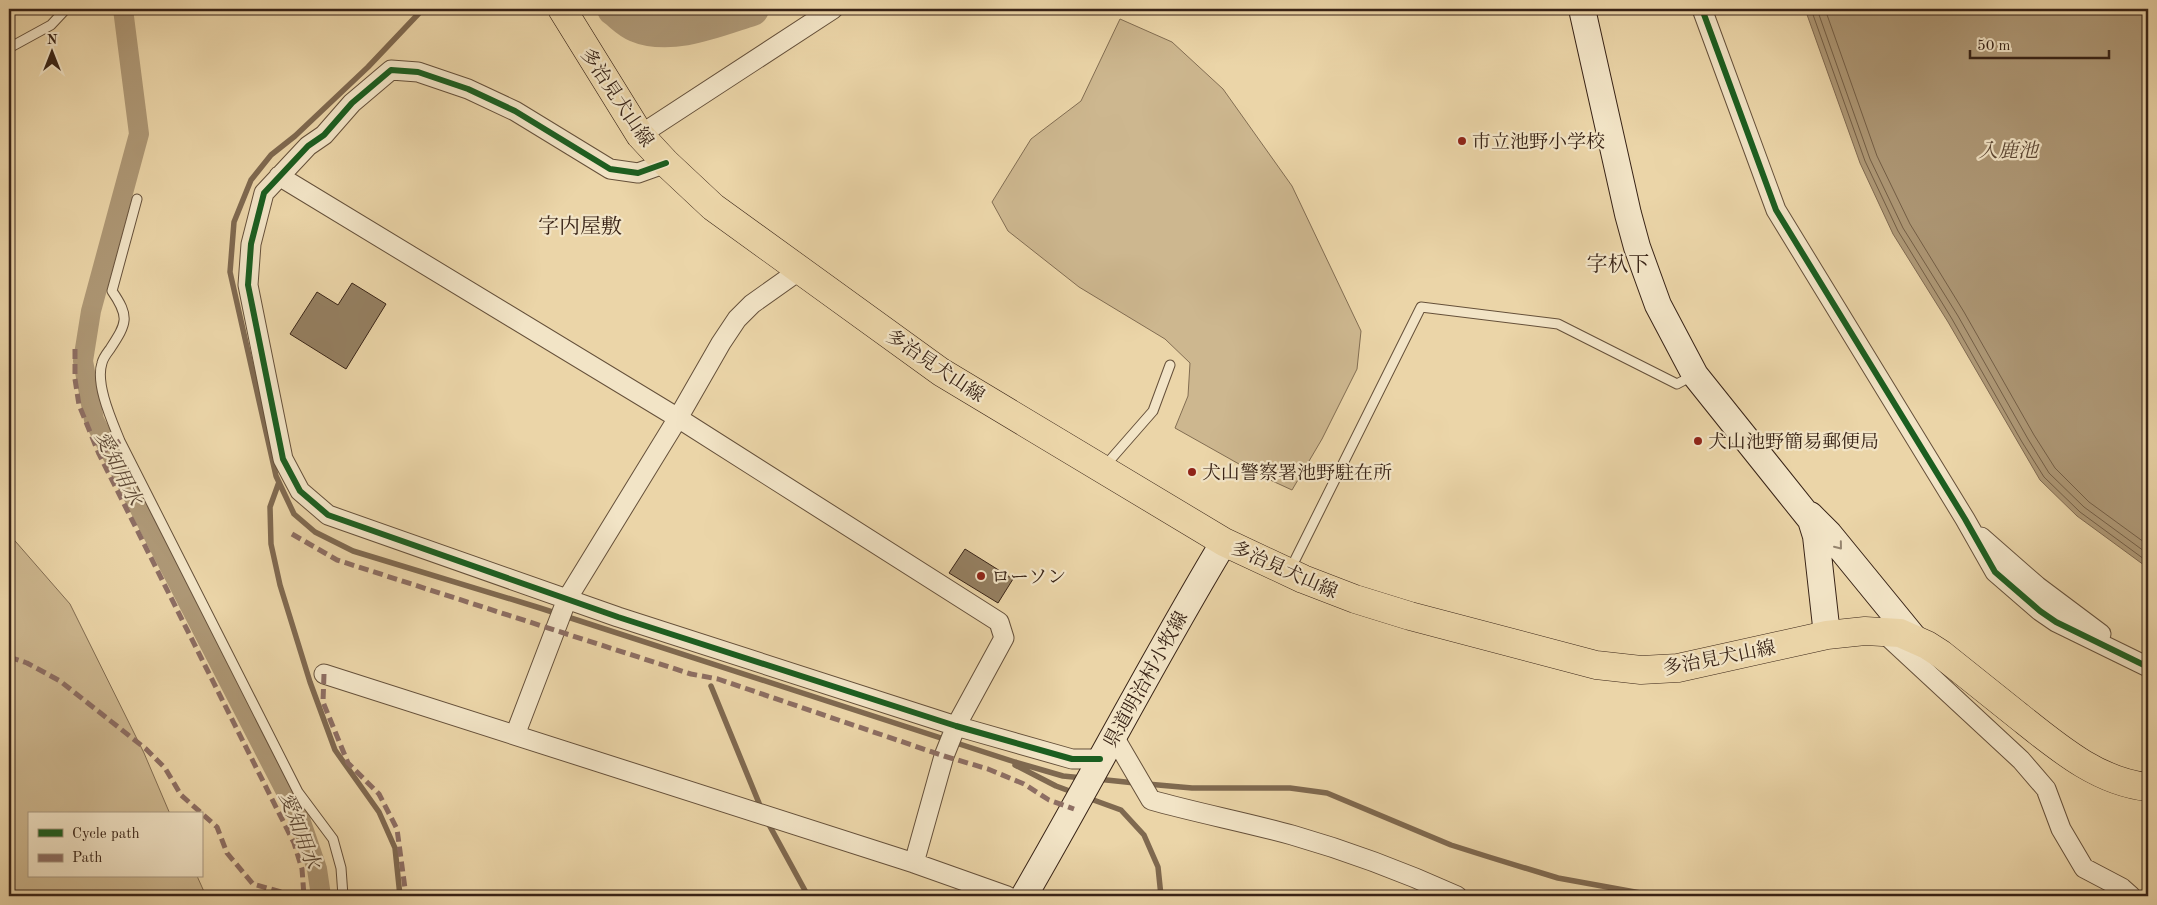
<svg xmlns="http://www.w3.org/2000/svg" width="2157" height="905" font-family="'Old Standard TT','Noto Serif JP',serif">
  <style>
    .green { fill: #cdb78f; stroke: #826d52 }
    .water { fill: #ae9876; stroke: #7f6950 }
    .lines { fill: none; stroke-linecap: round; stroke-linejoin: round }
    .shore { stroke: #735e46; stroke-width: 1 }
    .stream { stroke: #7f6950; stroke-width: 5.5 }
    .canal { stroke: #ae9876; stroke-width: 20 }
    .river { stroke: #ae9876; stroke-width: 34 }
    .building { fill: #958062; stroke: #382316 }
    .lane-casing { stroke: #65503a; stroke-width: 11 }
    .street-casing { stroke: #65503a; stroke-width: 21 }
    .secondary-casing { stroke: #382316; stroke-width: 28 }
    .primary-casing { stroke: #382316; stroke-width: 29 }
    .lane { stroke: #f2e4c6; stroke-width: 9 }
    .street { stroke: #f2e4c6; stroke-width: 19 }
    .secondary { stroke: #f2e4c6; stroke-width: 26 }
    .primary { stroke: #ebd5a8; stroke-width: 28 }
    .quiet { stroke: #8d6e63; stroke-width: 5; stroke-dasharray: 10 5; stroke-linecap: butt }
    .cycleway-casing { stroke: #f2e4c6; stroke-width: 9 }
    .cycleway { stroke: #1b5e20; stroke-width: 6 }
    .oneway { stroke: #95846e }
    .poi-dot { fill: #8f2418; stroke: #f2e4c6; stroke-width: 2 }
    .labels { text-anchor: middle; stroke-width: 4.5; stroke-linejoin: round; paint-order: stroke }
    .street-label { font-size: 19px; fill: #382316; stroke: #f2e4c6 }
    .poi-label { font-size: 19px; fill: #382316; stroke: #f2e4c6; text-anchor: start }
    .water-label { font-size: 20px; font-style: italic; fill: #5b4633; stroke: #f2e4c6 }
    .quarter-label { font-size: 21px; fill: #382316; stroke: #f2e4c6 }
  </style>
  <rect width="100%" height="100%" fill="#ebd5a8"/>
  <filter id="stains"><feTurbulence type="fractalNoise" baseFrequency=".004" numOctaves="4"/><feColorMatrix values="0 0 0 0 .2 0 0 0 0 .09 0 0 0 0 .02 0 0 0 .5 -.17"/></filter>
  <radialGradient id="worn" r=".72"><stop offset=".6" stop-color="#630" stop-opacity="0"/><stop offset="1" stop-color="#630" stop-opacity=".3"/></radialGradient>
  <path class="green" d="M1120,19l52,23 51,47 69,97 69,145 -4,38 -35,70 -30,51 -37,-17 -80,-45 13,-32 2,-33 -25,-24 -86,-52 -71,-56 -16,-29 39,-63 50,-38z
    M9,534l61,70 74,149 26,61h-141v62h168l9,20h-197z"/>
  <path class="water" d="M1805,9h343v559l-71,-52 -37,-36 -92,-158 -55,-88 -33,-71z"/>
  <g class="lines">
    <path class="shore" d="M1811,9l54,152 33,70 54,88 70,123 22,35 36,35 68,50
      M1817,9l53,150 33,69 55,88 70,123 21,34 35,34 64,47
      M1825,9l52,147 33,68 54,88 70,123 21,33 34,34 59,43"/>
    <path class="stream" d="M423,9l-55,58 -73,69 -24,19 -20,25 -17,42 -4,50 46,204 18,38 21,18 38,19 187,57 475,154 48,14 20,2
      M279,482l-9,25 1,37 9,41 30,97 25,68 44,62 16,36 5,48
      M711,686l50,122
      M1015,765l41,21 19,7
      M1097,779l38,4
      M1147,784l45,4h98l37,5 124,52 38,12 69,21 99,18
      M1088,798l33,12 23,25 14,32 3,29
      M767,821l41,75"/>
    <path class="canal" d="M123,9l16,125 -48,177 -8,50 11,59 206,399 17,50 4,27"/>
    <path class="river" d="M614,9c7,5 14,13 22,16 35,15 81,-5 116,-16"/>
  </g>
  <path class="building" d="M352,283l34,21 -40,65 -56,-35 27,-42 21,13z
    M965,549l48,30 -15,24 -49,-30z"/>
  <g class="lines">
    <g class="lane-casing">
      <path id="lane" d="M9,48l42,-23 15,-16
        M137,199l-25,92c18,26 15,32 -2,58 -3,4 -7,9 -8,14 -7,21 10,58 18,78l178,351 35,47 8,29 2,28
        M1104,467l49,-56 17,-46
        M1290,570l131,-263 137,17 119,60 15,-8"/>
    </g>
    <g class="street-casing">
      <path id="street" d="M1702,9l74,201 189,309 30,53 45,39 16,11 92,45
        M640,135l193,-126
        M666,163l-28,10 -28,-4 -95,-58 -47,-22 -50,-17 -27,-2 -39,33 -28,32 -16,11 -44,47 -13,51 -3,41 35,174 17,32 28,24 290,102 338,109 116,33h28
        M279,176l399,242 321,204 5,16 -48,88 -12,30 -30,107
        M1981,537l56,49 64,48
        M1884,633l137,127 25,29 15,40 23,39 38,20 9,8
        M324,674l590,189 93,33
        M515,735l52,-136 111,-181 43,-75 16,-24 15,-15 48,-34
        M1113,735l38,65c46,13 94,22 141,35 56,16 112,37 165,61"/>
    </g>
    <g class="secondary-casing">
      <path id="secondary" d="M1582,9l46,205 9,33 21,58 37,70 116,145 5,16 11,99
        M1810,515l19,19 85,104
        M1024,896c68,-117 130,-238 200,-354"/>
    </g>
    <g class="primary-casing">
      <path id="primary" d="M562,9l78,126 26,28 47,44 228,165 283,170 79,37 52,20 55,17 186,49 45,5 37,-2 149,-33 38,-4 35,2 27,12 14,9c25,20 50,40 75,60 39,31 81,68 132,73"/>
    </g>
    <use href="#lane" class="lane"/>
    <use href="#street" class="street"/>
    <use href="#secondary" class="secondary"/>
    <use href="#primary" class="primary"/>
    <path class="quiet" d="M75,349v30l4,26 20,49 195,389 8,26 2,27
      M99,454l21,-13
      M292,534l45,26 354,114 27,5 226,77 44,13 36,15 25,16 25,9
      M9,657l18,6 33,18 86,68 19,19 16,27 36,32 10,26 26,31 42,12
      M324,674l-1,28 25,61 31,31 18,35 9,67"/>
    <g class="cycleway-casing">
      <path id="cycleway" d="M1702,9l74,201 189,309 30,53 45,39 16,11 92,45
        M666,163l-28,10 -28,-4 -95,-58 -47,-22 -50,-17 -27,-2 -39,33 -28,32 -16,11 -44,47 -13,51 -3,41 35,174 17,32 28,24 290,102 338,109 116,33h28"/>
    </g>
    <use href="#cycleway" class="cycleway"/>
  </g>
  <defs><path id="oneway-chevron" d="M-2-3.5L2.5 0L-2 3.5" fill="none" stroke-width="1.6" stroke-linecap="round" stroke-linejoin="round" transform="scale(1.25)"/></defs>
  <use class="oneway" href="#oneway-chevron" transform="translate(1839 546) rotate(51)"/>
  <g class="poi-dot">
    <circle cx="1462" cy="141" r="5"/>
    <circle cx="1698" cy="441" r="5"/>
    <circle cx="1192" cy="472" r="5"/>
    <circle cx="981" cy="576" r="5"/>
  </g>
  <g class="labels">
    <g class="street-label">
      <text transform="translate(618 97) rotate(56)" y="7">多治見犬山線</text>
      <text transform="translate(936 365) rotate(34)" y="7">多治見犬山線</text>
      <text transform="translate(1285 569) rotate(24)" y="7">多治見犬山線</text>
      <text transform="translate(1719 657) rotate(-11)" y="7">多治見犬山線</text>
      <text transform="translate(1145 679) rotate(-61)" y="7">県道明治村小牧線</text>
    </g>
    <g class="poi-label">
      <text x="1472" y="148">市立池野小学校</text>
      <text x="1708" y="448">犬山池野簡易郵便局</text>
      <text x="1202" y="479">犬山警察署池野駐在所</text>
      <text x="991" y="583">ローソン</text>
    </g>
    <g class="water-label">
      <text x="2008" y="157">入鹿池</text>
      <text transform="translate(119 468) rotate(63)" y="7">愛知用水</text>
      <text transform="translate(300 830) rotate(69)" y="7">愛知用水</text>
    </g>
    <g class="quarter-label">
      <text x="580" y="233">字内屋敷</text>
      <text x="1618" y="271">字杁下</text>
    </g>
  </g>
  <rect width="2157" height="905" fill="none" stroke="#ebd5a8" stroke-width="30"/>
  <rect x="10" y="10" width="2137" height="885" fill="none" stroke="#382316" stroke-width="2.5"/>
  <rect x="15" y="15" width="2127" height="875" fill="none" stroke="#382316"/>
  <rect x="28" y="812" width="175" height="65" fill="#f2e4c6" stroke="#a89780"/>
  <rect x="38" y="829" width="25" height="8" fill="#1b5e20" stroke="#a89780"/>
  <text x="72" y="838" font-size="15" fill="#382316">Cycle path</text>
  <rect x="38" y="854" width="25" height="8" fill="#8d6e63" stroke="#a89780"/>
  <text x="72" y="862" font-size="15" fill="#382316">Path</text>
  <g transform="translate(52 52)" stroke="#f2e4c6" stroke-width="4" paint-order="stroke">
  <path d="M0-4L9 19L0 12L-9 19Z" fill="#382316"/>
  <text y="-8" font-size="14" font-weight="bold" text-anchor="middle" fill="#382316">N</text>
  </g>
  <path d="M1970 50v8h139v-8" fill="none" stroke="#382316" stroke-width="2.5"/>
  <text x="1977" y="50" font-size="15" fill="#382316" stroke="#f2e4c6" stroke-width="4" paint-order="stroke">50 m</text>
  <rect width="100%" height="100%" filter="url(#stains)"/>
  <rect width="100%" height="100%" fill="url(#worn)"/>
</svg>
